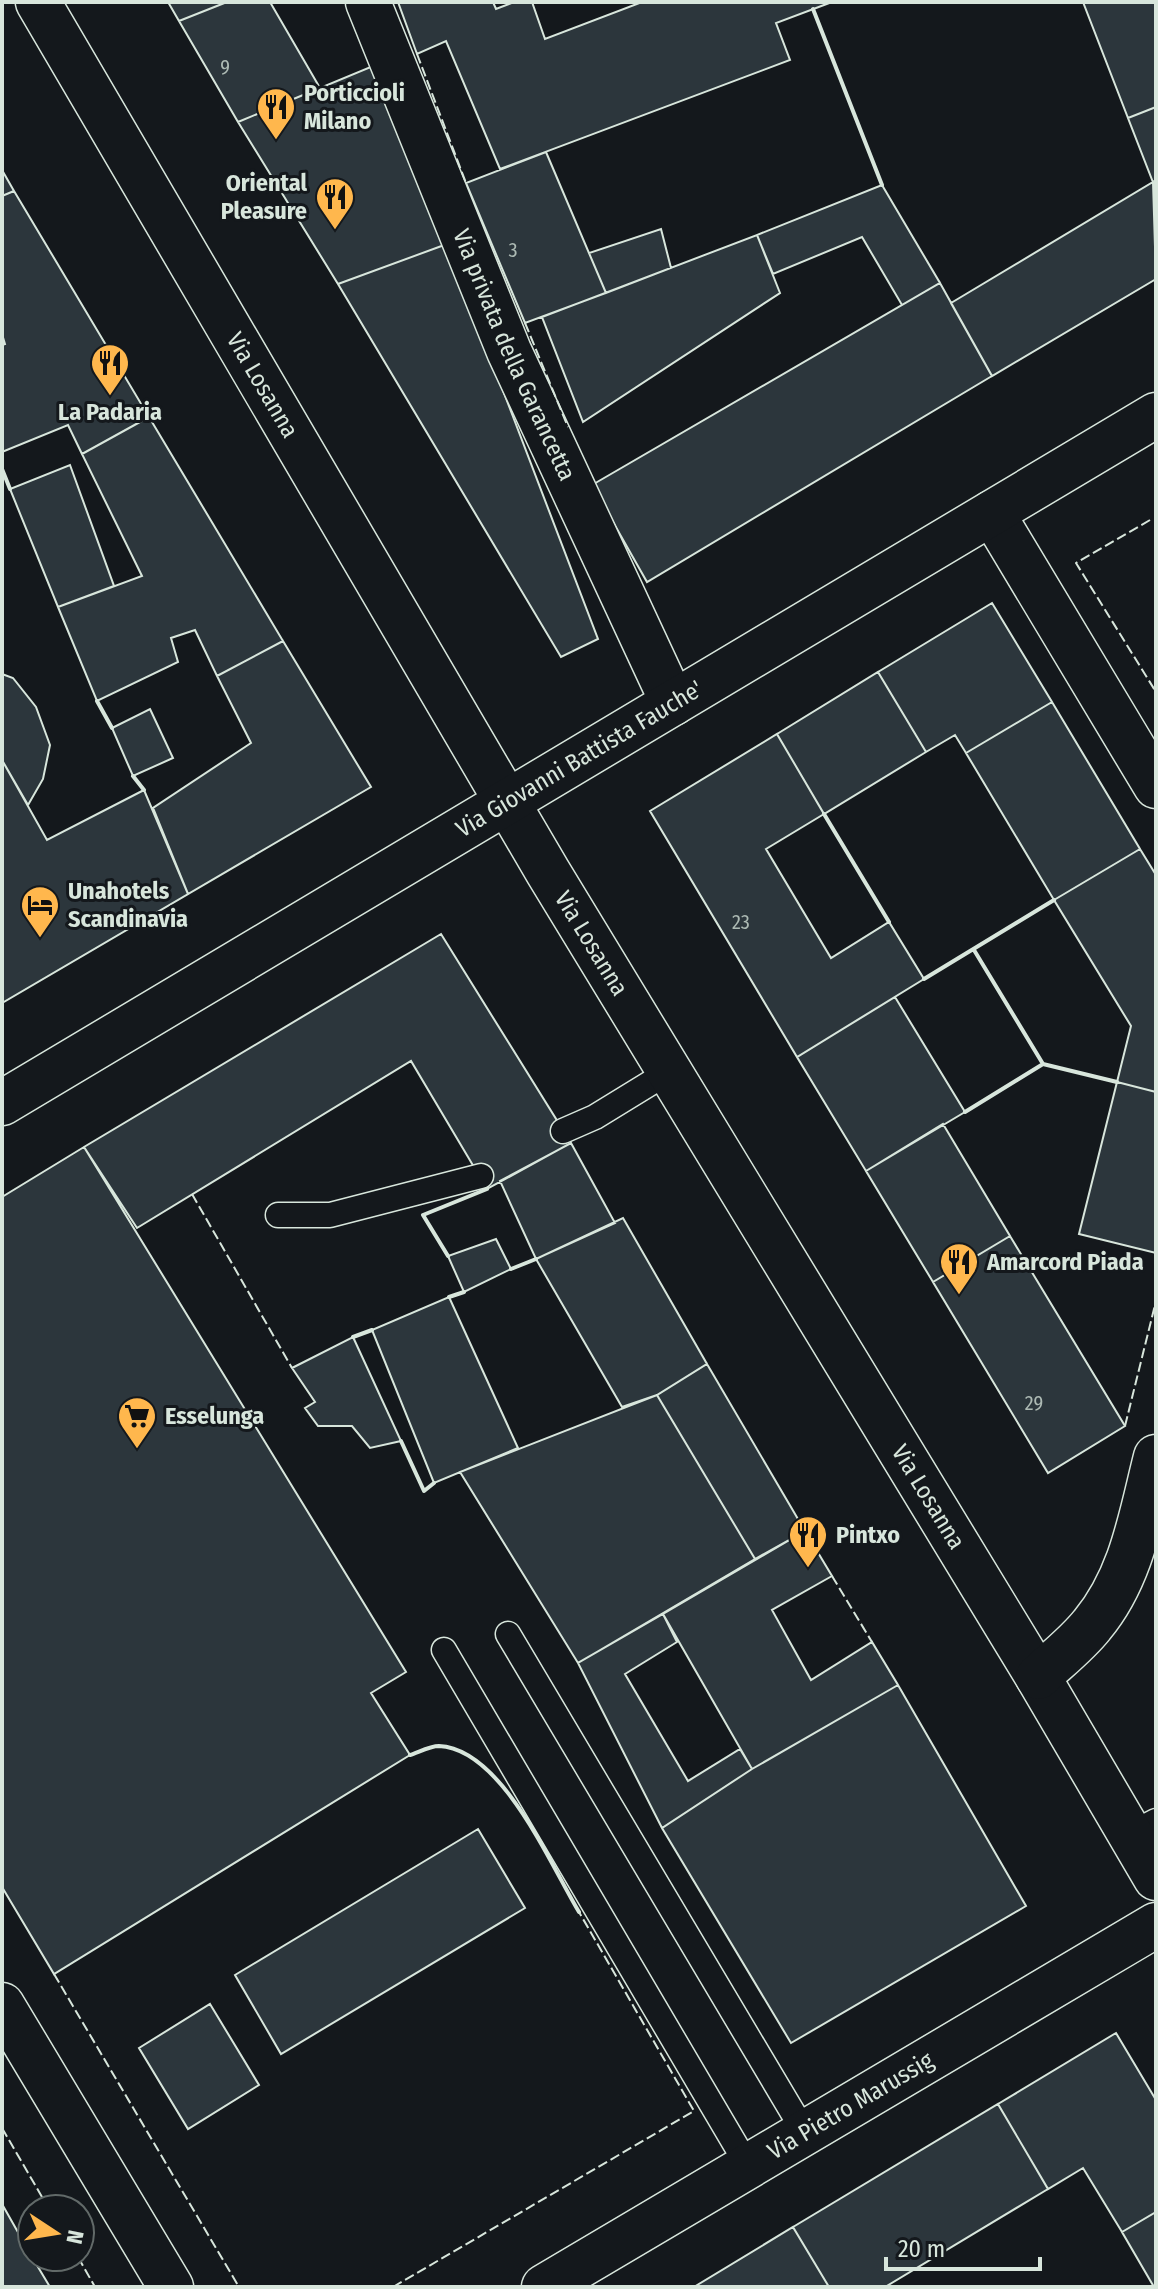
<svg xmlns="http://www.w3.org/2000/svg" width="1158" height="2289" font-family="'Fira Sans Condensed',sans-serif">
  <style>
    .building { fill: #2c363c; stroke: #d8e6dc; stroke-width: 2 }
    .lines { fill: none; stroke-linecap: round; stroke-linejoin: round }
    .lane-casing { stroke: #d8e6dc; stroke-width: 27 }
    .street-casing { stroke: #d8e6dc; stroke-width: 47 }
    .lane { stroke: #14181c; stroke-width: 24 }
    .street { stroke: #14181c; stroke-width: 44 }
    .fence { stroke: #d8e6dc; stroke-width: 2; stroke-dasharray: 10 4; stroke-linecap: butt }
    .wall { stroke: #d8e6dc; stroke-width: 4 }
    .labels { text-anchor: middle; stroke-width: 6; stroke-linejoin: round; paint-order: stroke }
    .number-label { font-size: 20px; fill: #adbab4 }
    .poi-label { font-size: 24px; font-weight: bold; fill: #d8e6dc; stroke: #14181c; text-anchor: start }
    .street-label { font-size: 24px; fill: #d8e6dc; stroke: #14181c }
  </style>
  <rect width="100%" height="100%" fill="#14181c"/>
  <path class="building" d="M168,2h59l-48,19z
    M227,2h43l50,86 -82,34 -59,-101z
    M398,2h95l3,7 18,-7h18l13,37 97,-37h190l-56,21 14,37 -290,109 -54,-128 -29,13z
    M1083,2h73v105l-28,11z
    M373,66l74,178 -109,40 -100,-162z
    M1156,107v83l-28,-72z
    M546,152l60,141 -81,30 -59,-140z
    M2,170l12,21 -12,5z
    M1153,182l3,97 -164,97 -41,-73z
    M882,185l58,98 -38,22 -40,-68 -89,37 -16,-39z
    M14,191l135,226 -67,37 -14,-29 -66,27v-107l3,-1 -3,-10v-138z
    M661,229l10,39 -65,25 -17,-40z
    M757,235l23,58 -197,129 -41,-105z
    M447,244l151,395 -37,18 -223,-373z
    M940,283l52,93 -345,206 -55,-97z
    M149,417l134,224 -66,35 -22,-46 -24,8 7,24 -81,39 -39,-94 84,-31 -60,-122z
    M70,465l44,121 -56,21 -48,-118z
    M992,603l60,99 -86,51 -11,-18 -29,17 -48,-80z
    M283,641l88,146 -183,107 -35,-86 98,-65 -34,-67z
    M878,672l48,80 -102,62 -47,-80z
    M2,674l11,4 23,29 14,38 -7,34 -15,26 -26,-45z
    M1052,702l88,147 -86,51 -88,-147z
    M150,709l23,49 -40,18 -21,-48z
    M777,734l47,80 -58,35 65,109 58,-36 35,57 -127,78 -147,-246z
    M2,760l45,80 97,-50 44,104 -186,109z
    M1140,849l16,26v217l-39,-10 14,-56 -77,-126z
    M441,934l130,209 -84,46 -76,-128 -274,167 -53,-81z
    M895,997l70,115 -99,59 -69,-114z
    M1117,1082l39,10v161l-77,-19z
    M943,1124l67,112 -77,46 -67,-111z
    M571,1143l44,80 -79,36 -36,-78z
    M84,1147l322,525 -35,21 39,62 -356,219 -52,-87v-690z
    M623,1218l84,146 -50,31 -35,12 -86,-148z
    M1010,1236l115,190 -77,47 -115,-191z
    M496,1239l15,30 -47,23 -16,-36z
    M449,1297l69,151 -84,35 -62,-153z
    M353,1337l48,104 -31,7 -18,-22h-34l-13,-18 10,-6 -23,-34z
    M707,1364l98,167 -50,28 -98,-164z
    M657,1395l98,164 -177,104 -118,-191z
    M805,1531l27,45 -60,34 39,70 61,-38 26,43 -146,84 -89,-155z
    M663,1614l14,28 -52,32 63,107 52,-32 12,20 -90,59 -84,-165z
    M898,1685l128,221 -235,137 -129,-215 90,-59z
    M478,1829l47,79 -244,146 -46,-79z
    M210,2004l49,81 -71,44 -49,-81z
    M1116,2033l40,67v112l-34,20 -39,-64 -35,21 -50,-85z
    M998,2104l50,85 -163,98h-56l-36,-60z
    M2,2204l30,53 18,30h-48z
    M1156,2212v75h-2l-32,-55z
    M793,2227l36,60h-135z"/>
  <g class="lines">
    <g class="lane-casing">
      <path id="lane" d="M563,1131l32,-14 75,-46
        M278,1215h52l151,-39
        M508,1634l297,499
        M444,1650l304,516
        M1131,1834l25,-13"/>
    </g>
    <g class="street-casing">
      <g id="street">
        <path id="s1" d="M38,2l510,870 490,805 118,201"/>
        <path id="s2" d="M368,2l141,349 164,352"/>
        <path d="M992,513l164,273"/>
        <path id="s3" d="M2,1103l1154,-688"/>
        <path d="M1038,1677c18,-17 39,-33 54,-52 40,-48 49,-109 64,-168"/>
        <path d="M2,2005l169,282"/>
        <path id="s4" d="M544,2287l612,-362"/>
      </g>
    </g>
    <use href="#lane" class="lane"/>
    <use href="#street" class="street"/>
    <path class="fence" d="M417,54l49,129
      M525,323l43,104
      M1150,520l-74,43 80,129
      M192,1194l100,174
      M1125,1426l31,-125
      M832,1576l40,66
      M54,1974l185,313
      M2,2128l47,81
      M78,2257l17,30
      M393,2287l301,-176 -115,-199"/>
    <path class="wall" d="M813,9l69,176
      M2,469l8,20
      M97,701l15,27
      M133,776l11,14
      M824,814l65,108
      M924,979l130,-79
      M1043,1064l74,18
      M965,1112l78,-48 -69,-114
      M448,1256l-25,-41 64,-26
      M511,1269l25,-10
      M449,1297l15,-5
      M353,1337l19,-7
      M401,1441l23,50 10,-8
      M410,1755c9,-3 20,-9 29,-9 63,3 111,118 140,166"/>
  </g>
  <defs>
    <g id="restaurant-pin" transform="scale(2)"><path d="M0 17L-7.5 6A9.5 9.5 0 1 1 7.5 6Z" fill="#ffb74d" stroke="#14181c"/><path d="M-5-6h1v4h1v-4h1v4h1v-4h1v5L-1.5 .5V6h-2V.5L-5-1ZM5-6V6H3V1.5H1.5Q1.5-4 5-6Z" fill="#111"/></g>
    <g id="hotel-pin" transform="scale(2)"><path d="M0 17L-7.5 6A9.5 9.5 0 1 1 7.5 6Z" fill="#ffb74d" stroke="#14181c"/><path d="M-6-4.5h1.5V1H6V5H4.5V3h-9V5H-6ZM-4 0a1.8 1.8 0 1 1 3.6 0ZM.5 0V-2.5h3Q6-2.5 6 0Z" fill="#111"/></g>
    <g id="supermarket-pin" transform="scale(2)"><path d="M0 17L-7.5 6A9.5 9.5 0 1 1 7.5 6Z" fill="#ffb74d" stroke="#14181c"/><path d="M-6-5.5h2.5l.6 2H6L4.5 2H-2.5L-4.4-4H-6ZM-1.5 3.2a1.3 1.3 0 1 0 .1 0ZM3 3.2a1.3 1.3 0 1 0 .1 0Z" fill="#111"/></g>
  </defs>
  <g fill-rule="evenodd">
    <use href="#restaurant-pin" x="276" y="107"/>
    <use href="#restaurant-pin" x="335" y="197"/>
    <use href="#restaurant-pin" x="110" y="363"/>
    <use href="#hotel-pin" x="40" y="905"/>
    <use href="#restaurant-pin" x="959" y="1262"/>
    <use href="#supermarket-pin" x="137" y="1416"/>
    <use href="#restaurant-pin" x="808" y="1535"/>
  </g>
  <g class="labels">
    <g class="number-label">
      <text x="225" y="74">9</text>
      <text x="513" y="257">3</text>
      <text x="741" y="929">23</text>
      <text x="1034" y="1410">29</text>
    </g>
    <g class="poi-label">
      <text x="304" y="101">Porticcioli<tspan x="304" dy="28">Milano</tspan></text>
      <text x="307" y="191" text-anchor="end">Oriental<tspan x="307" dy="28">Pleasure</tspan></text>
      <text x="110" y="420" text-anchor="middle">La Padaria</text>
      <text x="68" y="899">Unahotels<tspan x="68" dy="28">Scandinavia</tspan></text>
      <text x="987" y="1270">Amarcord Piada</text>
      <text x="165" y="1424">Esselunga</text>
      <text x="836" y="1543">Pintxo</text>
    </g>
    <g class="street-label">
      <text dy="8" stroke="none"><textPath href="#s2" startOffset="382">Via privata della Garancetta</textPath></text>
      <text dy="8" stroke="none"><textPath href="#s1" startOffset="444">Via Losanna</textPath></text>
      <text dy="8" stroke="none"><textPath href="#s3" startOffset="672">Via Giovanni Battista Fauche'</textPath></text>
      <text dy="8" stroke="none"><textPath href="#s1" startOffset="1092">Via Losanna</textPath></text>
      <text dy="8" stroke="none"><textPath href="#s1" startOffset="1740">Via Losanna</textPath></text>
      <text dy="8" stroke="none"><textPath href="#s4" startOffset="356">Via Pietro Marussig</textPath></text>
    </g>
  </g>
  <rect width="1158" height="2289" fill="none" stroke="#d8e6dc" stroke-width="8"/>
  <g transform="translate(56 2233) rotate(102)"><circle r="38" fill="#14181c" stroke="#626a69" stroke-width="2"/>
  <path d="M0-6L14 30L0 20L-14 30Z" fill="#ffb74d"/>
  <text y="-12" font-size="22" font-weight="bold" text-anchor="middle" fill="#d8e6dc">N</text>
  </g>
  <path d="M886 2257v12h154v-12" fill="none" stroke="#d8e6dc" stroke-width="4"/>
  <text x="898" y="2257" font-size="24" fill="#d8e6dc" stroke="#14181c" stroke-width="6" paint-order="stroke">20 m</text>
</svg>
